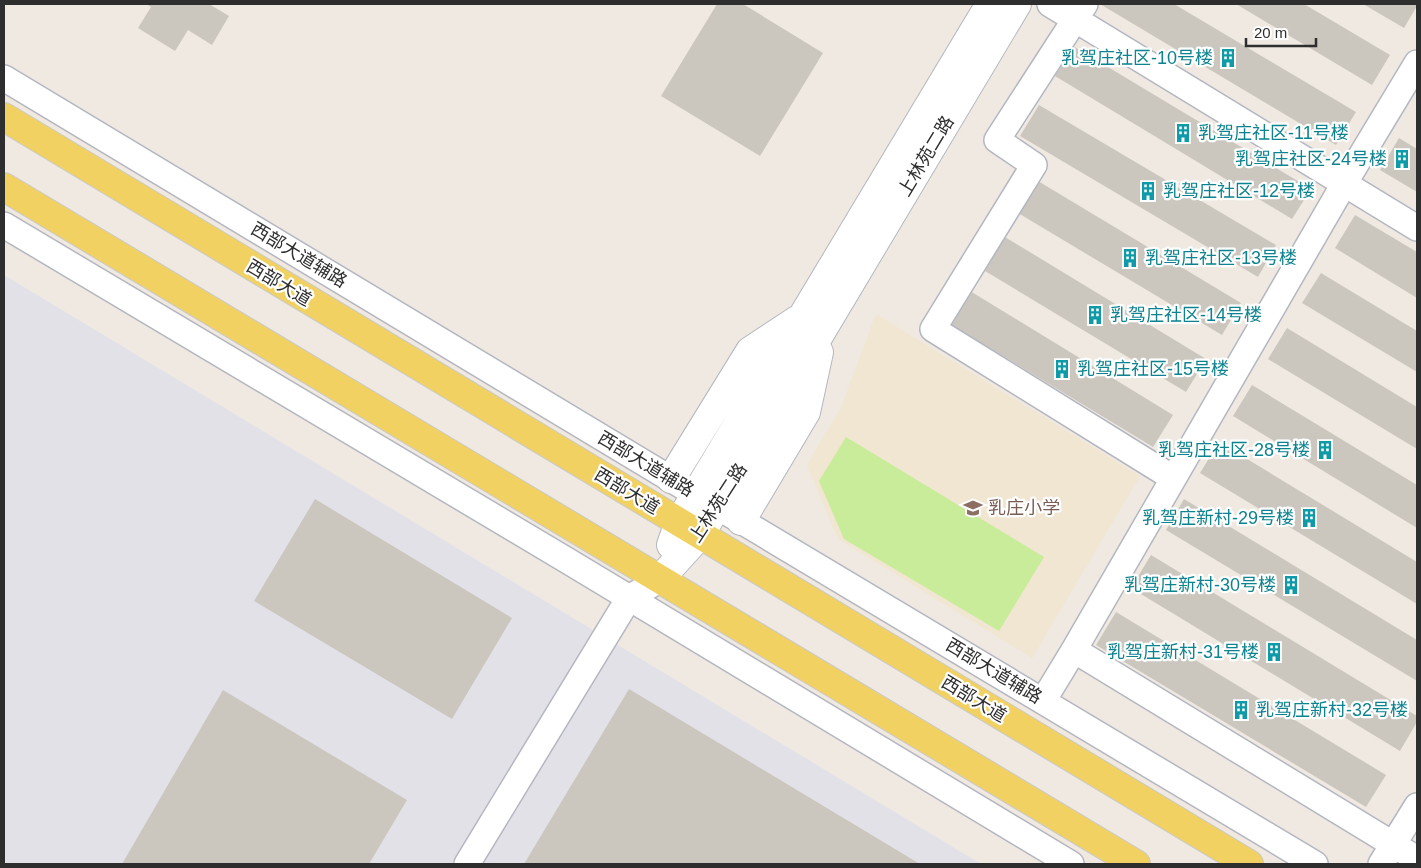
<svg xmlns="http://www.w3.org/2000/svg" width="1421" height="868" font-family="Arial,'Noto Sans SC',sans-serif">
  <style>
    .industrial { fill: #e3e1e8 }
    .education { fill: #f0e6d1 }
    .pitch { fill: #c9ec9a }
    .building { fill: #cbc7bf }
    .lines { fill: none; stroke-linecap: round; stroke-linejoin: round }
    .street-casing { stroke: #b4b7c1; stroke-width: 28 }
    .secondary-casing { stroke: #b4b7c1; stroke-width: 30 }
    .primary-casing { stroke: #c9c9c9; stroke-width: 30 }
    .street { stroke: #fff; stroke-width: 25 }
    .secondary { stroke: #fff; stroke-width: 28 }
    .primary { stroke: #f2d163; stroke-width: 28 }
    .labels { text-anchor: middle; stroke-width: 4.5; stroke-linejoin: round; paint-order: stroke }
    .culture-label { font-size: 18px; fill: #0d838f; stroke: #fff; text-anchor: end }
    .street-label { font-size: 18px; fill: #2e2e2e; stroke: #fff }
    .education-label { font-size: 18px; fill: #785e54; stroke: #fff; text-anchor: start }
  </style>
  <rect width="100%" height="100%" fill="#efe9e1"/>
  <path class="industrial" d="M4,275l977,589h-977z"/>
  <path class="education" d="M876,314l264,162 -108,182 -194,-119 -31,-74 34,-58z"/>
  <path class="pitch" d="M846,437l198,120 -45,74 -155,-92 -25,-58z"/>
  <path class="building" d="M146,4h63l20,12 -17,29 -24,-15 -13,21 -37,-23 13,-21z
    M717,4h26l80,49 -63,103 -99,-60z
    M1100,4h74l182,108 -20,33z
    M1236,4h68l86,51 -18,30z
    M1363,4h54v2l-13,22z
    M1073,46l238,143 -19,30 -237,-143z
    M1039,105l237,140 -18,32 -238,-141z
    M1399,138l18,11v43l-37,-22z
    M1038,181l203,122 -19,32 -204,-122z
    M1355,215l62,37v46l-82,-50z
    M1005,237l201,122 -20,33 -201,-121z
    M1321,273l96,58v41l-115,-69z
    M970,291l203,124 -20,32 -203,-123z
    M1287,328l130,79v42l-149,-90z
    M1252,385l165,100v43l-184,-112z
    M1219,442l198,120v42l-217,-131z
    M315,499l197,119 -60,101 -198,-118z
    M1184,499l233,141v41l-251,-151z
    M1151,555l266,161v6l-17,29 -269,-163z
    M1116,612l270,163 -20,32 -270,-162z
    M629,689l291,175h-396z
    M223,690l184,110 -38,64h-247z"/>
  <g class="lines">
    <g class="street-casing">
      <path id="street" d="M1050,4l367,224
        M1085,4l-88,136 37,25 -101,164 240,149
        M4,78l685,412
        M4,225l564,336 503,303
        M723,510l592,354
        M1074,650l343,209
        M1043,701l31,-51 270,-466 73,-121
        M467,864l162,-266 30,-18
        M1381,864l36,-58"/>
    </g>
    <g class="secondary-casing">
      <path id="secondary" d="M671,479l79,-128 47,-31
        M741,521l65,-109 13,-60
        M671,545l8,-23 311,-518
        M659,580l41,-45 317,-531"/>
    </g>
    <g class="primary-casing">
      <path id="primary" d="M4,117l1245,747
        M4,187l1132,677"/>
    </g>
    <use href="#street" class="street"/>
    <use href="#secondary" class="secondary"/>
    <use href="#primary" class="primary"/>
  </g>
  <defs>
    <g id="building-bare" transform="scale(1.5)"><path d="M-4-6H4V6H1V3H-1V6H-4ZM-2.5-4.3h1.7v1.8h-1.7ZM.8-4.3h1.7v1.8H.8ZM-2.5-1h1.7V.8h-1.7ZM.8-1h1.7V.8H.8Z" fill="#0f9aa8" stroke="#fff" stroke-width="2.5" paint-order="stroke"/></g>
    <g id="school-bare" transform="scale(1.5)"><path d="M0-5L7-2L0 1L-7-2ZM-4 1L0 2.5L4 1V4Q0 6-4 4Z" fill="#8d6e63" stroke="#fff" stroke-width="2.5" paint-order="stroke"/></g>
  </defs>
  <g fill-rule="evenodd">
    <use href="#building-bare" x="1228" y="58"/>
    <use href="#building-bare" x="1183" y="133"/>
    <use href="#building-bare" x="1402" y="159"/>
    <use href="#building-bare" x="1148" y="191"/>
    <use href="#building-bare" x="1130" y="258"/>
    <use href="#building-bare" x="1095" y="315"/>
    <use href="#building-bare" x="1062" y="369"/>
    <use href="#building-bare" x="1325" y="450"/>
    <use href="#school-bare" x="973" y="508"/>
    <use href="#building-bare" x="1309" y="518"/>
    <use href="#building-bare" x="1291" y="585"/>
    <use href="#building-bare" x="1274" y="652"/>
    <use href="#building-bare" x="1241" y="710"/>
  </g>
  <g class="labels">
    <g class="culture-label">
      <text x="1213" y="64">乳驾庄社区-10号楼</text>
      <text x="1198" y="139" text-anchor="start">乳驾庄社区-11号楼</text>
      <text x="1387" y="165">乳驾庄社区-24号楼</text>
      <text x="1163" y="197" text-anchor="start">乳驾庄社区-12号楼</text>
      <text x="1145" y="264" text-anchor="start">乳驾庄社区-13号楼</text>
      <text x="1110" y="321" text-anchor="start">乳驾庄社区-14号楼</text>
      <text x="1077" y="375" text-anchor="start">乳驾庄社区-15号楼</text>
      <text x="1310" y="456">乳驾庄社区-28号楼</text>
      <text x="1294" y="524">乳驾庄新村-29号楼</text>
      <text x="1276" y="591">乳驾庄新村-30号楼</text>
      <text x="1259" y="658">乳驾庄新村-31号楼</text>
      <text x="1256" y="716" text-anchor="start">乳驾庄新村-32号楼</text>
    </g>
    <g class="street-label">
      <text transform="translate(926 156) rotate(-59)" y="6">上林苑二路</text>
      <text transform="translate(299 255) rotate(31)" y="6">西部大道辅路</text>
      <text transform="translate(279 283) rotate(31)" y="6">西部大道</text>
      <text transform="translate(646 464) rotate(31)" y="6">西部大道辅路</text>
      <text transform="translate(627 491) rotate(31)" y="6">西部大道</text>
      <text transform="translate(718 503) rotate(-57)" y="6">上林苑二路</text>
      <text transform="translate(994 671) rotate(31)" y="6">西部大道辅路</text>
      <text transform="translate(974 699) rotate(31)" y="6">西部大道</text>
    </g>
    <g class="education-label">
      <text x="988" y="514">乳庄小学</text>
    </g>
  </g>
  <rect width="1421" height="868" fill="none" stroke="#2e2e2e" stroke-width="10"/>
  <path d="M1246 38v8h70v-8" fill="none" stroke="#2e2e2e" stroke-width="2.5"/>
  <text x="1254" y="38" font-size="15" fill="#2e2e2e" stroke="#ffffff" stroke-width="4" paint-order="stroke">20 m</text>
</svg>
